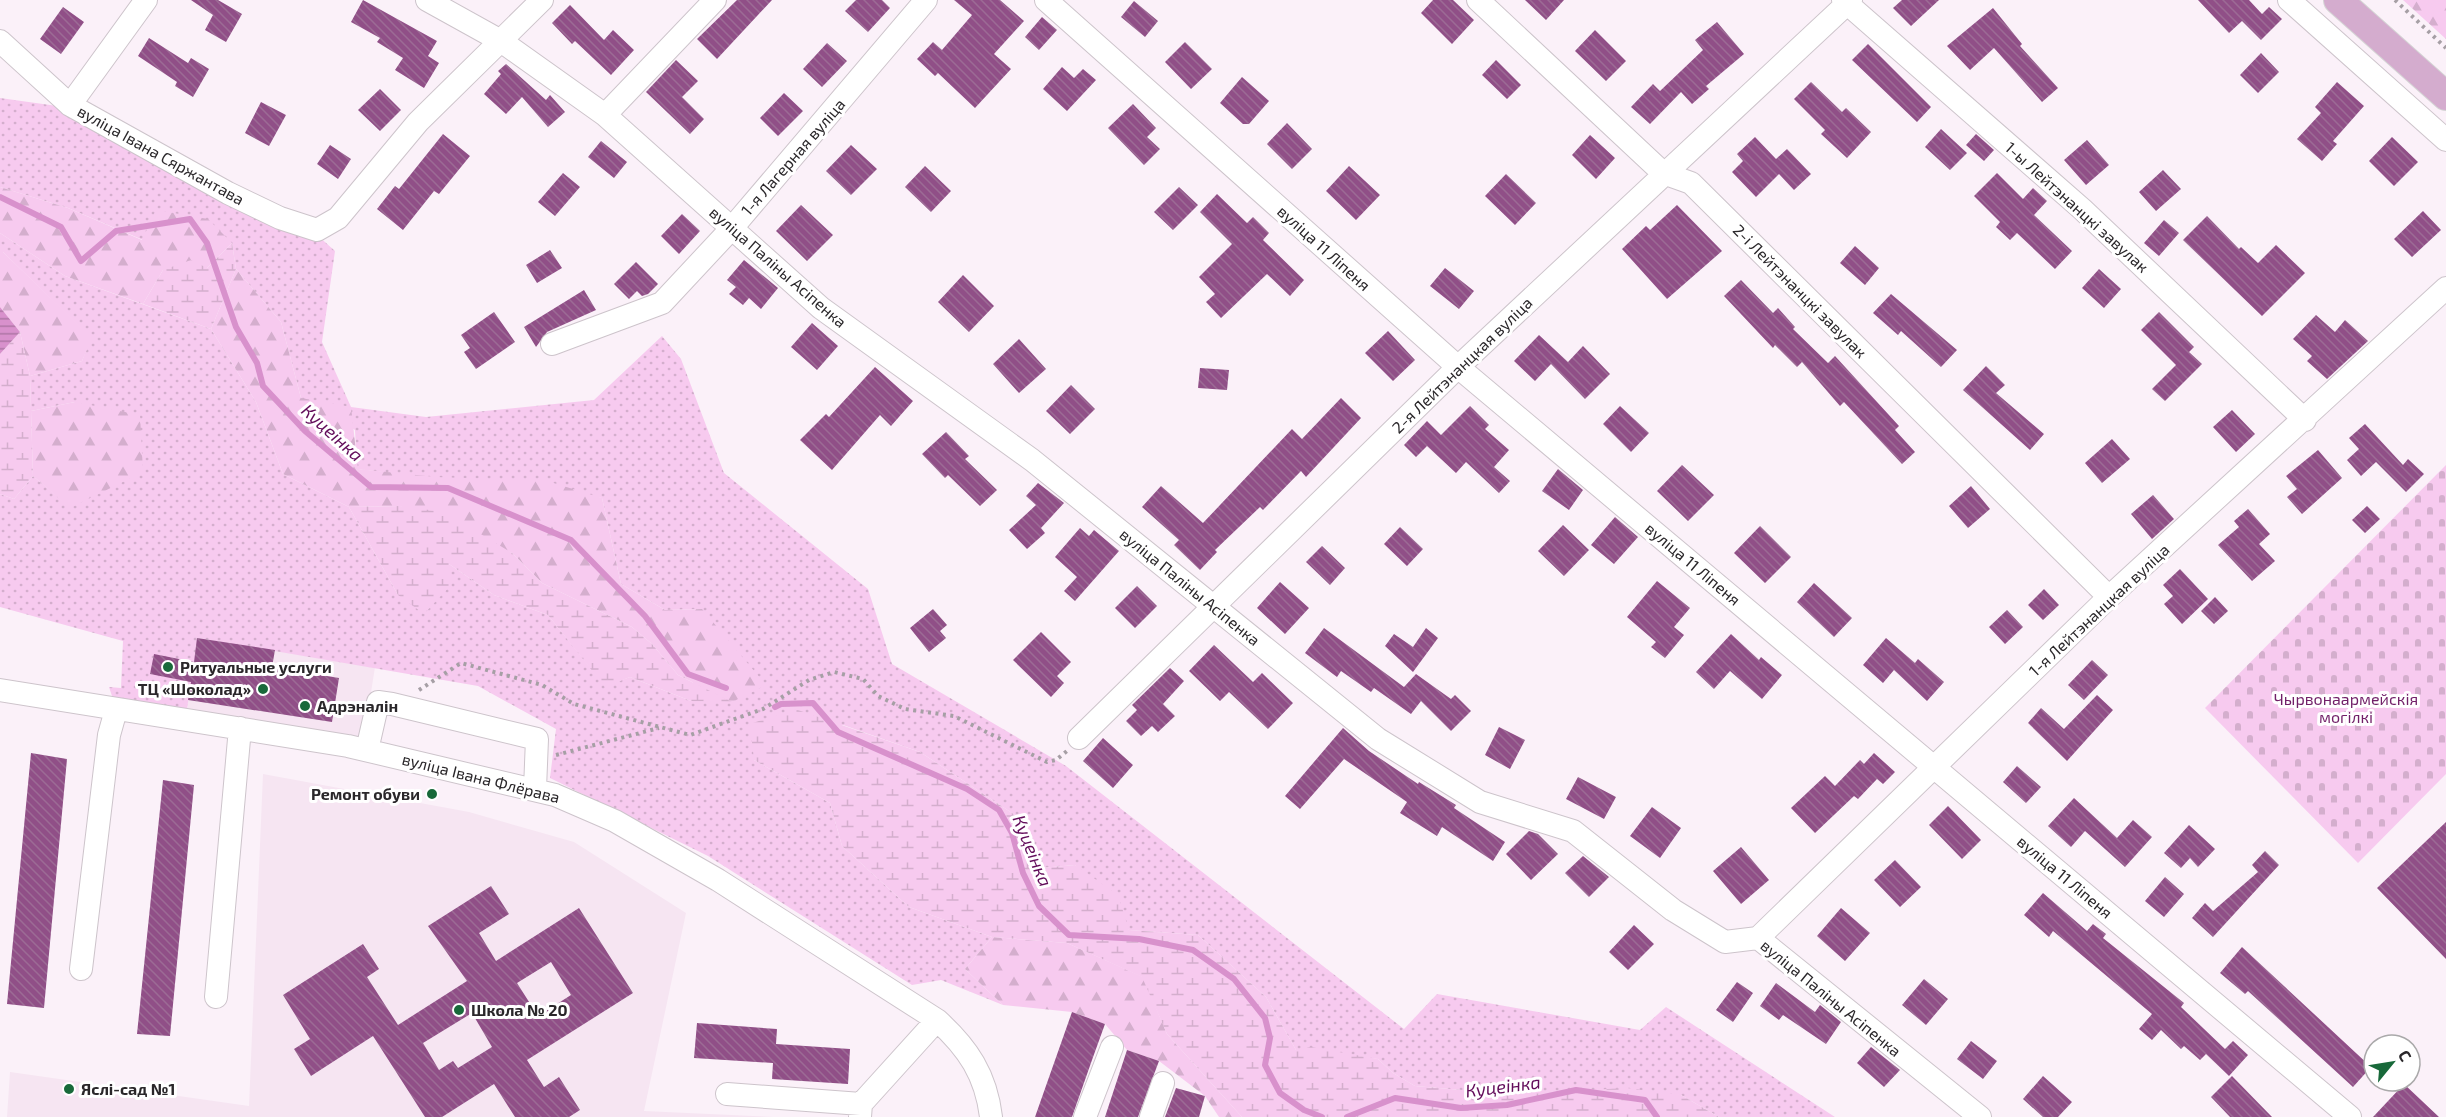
<svg xmlns="http://www.w3.org/2000/svg" width="2446" height="1117" font-family="'Exo 2',sans-serif">
  <style>
    .built { fill: #f6e5f2 }
    .grass { fill: url(#grass-dots) }
    .forest { fill: url(#forest-firs) }
    .wetland { fill: url(#wetland-marsh) }
    .cemetery { fill: url(#cemetery-stones) }
    .water { fill: url(#water-rules) }
    .lines { fill: none; stroke-linecap: round; stroke-linejoin: round }
    .stream { stroke: #d891cc; stroke-width: 6 }
    .building { fill: url(#building-back-hatch); fill-rule: evenodd }
    .minor-casing { stroke: #cdc4cb; stroke-width: 24 }
    .major-casing { stroke: #d4d4d4; stroke-width: 30 }
    .path { stroke: #a69fa5; stroke-width: 4; stroke-dasharray: 3 4.5; stroke-linecap: butt }
    .minor { stroke: #fff; stroke-width: 22 }
    .major { stroke: #d4acce; stroke-width: 28 }
    .poi-dot { fill: #18693a; stroke: #fff; stroke-width: 2 }
    .labels { text-anchor: middle; stroke-width: 6; stroke-linejoin: round; paint-order: stroke }
    .street-label { font-size: 16px; fill: #2a272a; stroke: #fff }
    .poi-label { font-size: 16px; font-weight: bold; fill: #2a272a; stroke: #fff; text-anchor: start }
    .park-label { font-size: 16px; fill: #711f68; stroke: #fff }
    .water-label { font-size: 18px; font-style: italic; fill: #620c5a; stroke: #fff }
  </style>
  <defs>
    <pattern id="grass-dots" width="8" height="8" patternUnits="userSpaceOnUse" patternTransform="scale(1.5)"><rect width="8" height="8" fill="#f7caef"/><path d="M2 2h.1M6 6h.1" fill="none" stroke="#d4aecd" stroke-width="1.8" stroke-linecap="round"/></pattern>
    <pattern id="forest-firs" width="22" height="20" patternUnits="userSpaceOnUse" patternTransform="scale(1.5)"><rect width="22" height="20" fill="#f7caef"/><path d="M5 1l3.5 6h-7zM16 11l3.5 6h-7z" fill="#d4aecd"/></pattern>
    <pattern id="wetland-marsh" width="20" height="14" patternUnits="userSpaceOnUse" patternTransform="scale(1.5)"><rect width="20" height="14" fill="#f7caef"/><path d="M1 5h8M5 5V1M11 12h8M15 12V8" fill="none" stroke="#d4aecd"/></pattern>
    <pattern id="cemetery-stones" width="16" height="16" patternUnits="userSpaceOnUse" patternTransform="scale(1.5)"><rect width="16" height="16" fill="#f7caef"/><path d="M2 7V4a2 2 0 0 1 4 0v3zM10 15v-3a2 2 0 0 1 4 0v3z" fill="#d4aecd"/></pattern>
    <pattern id="water-rules" width="6" height="5" patternUnits="userSpaceOnUse" patternTransform="scale(1.5)"><rect width="6" height="5" fill="#d891cc"/><path d="M0 2.5h6" fill="none" stroke="#af76a6"/></pattern>
    <pattern id="building-back-hatch" width="6" height="6" patternUnits="userSpaceOnUse" patternTransform="scale(1.5)"><rect width="6" height="6" fill="#904f87"/><path d="M-1 5l2 2M0 0l6 6M5-1l2 2" fill="none" stroke="#9c6b95"/></pattern>
  </defs>
  <rect width="100%" height="100%" fill="#fbf1f9"/>
  <path class="built" d="M197,638l178,29 -11,70 -177,-28z
    M263,774l206,38 105,30 112,71 -42,198 130,6h-767l3,-45 239,34z"/>
  <path class="grass" d="M0,98l93,13 214,115 28,25 -13,91 29,65 75,10 168,-17 68,-64 19,23 43,114 144,116 24,75 174,102 338,263 33,-35 203,36 26,-23 169,110h-116l-38,-22 -172,-1 -94,-8 -22,-13 -15,-14 -82,-9 -30,-53 -68,-62 -69,-5 -54,-65 -34,3 -26,-53 -95,-63 -77,-27 -89,35 76,43 12,43 67,61 83,30 -27,32 38,36 -62,-25 -29,5 -204,-129 -158,-78 6,-49 -78,-43 -280,-48 -11,71 -74,-10 -4,-12 12,1 2,-47 -123,-34v-113l14,5 19,-23 37,31 5,-105 -44,9 -1,-35 52,-15 9,-23 -88,-86h-3v-19l65,43 146,53 45,73 27,72 66,33 49,88 51,-31 45,31 54,20 57,71 25,-9 61,24 11,-92 -37,1 -44,-26 -19,-86 -245,-29 -2,-39 -54,-32 -20,-76 -45,-53 -4,-26 -89,-3 -75,-32 -68,-21z"/>
  <path class="forest" d="M2403,0h43v39z
    M0,187l68,21 74,32 14,-30 52,9 24,24 -25,25 -44,2 -20,34 -78,-28 -65,-43z
    M0,252h3l89,86 -10,23 -52,15 -10,-44 -20,-25z
    M236,269l45,53 20,76 50,9 7,62 78,8 111,4 55,17 19,86 44,26 37,-1 64,76 -34,17 -54,-27 -26,-31 -20,-17 -90,-44 -30,-30 -112,-47 -51,1 -66,-33 -27,-72 -45,-73z
    M75,402l65,13 3,57 -73,36 -37,-32 -2,-65z
    M992,937l75,6 76,34 24,57 75,83h-23l-14,-21 -46,-35 -32,-11 -22,-26 -33,-12 -69,-7 -38,-36z"/>
  <path class="wetland" d="M232,243l4,26 -25,60 -68,-25 20,-34 28,-10 16,8z
    M20,332l10,44 3,100 -19,23 -14,-5v-140z
    M400,506l44,6 68,41 30,30 90,44 20,17 26,31 54,27 -41,-1 -61,-24 -25,10 -57,-72 -54,-20 -45,-31 1,22 -26,28 -26,-19 -49,-88z
    M795,709l125,43 95,63 26,53 34,-3 43,30 11,35 69,5 68,62 30,53 15,-3 67,12 15,14 22,13 94,8 118,-6 54,7 38,22h-477l-75,-83 -25,-57 -75,-34 -75,-6 -83,-30 -67,-61 -12,-43 -76,-43 -4,-36z"/>
  <path class="cemetery" d="M2446,465v309l-88,89 -153,-155z"/>
  <path class="water" d="M0,307l20,25 -20,22z"/>
  <g class="lines">
    <path class="stream" d="M0,197l61,30 20,34 35,-30 74,-12 17,24 29,84 21,36 6,23 42,45 66,56 77,1 123,52 74,76 43,58 38,14
      M775,707l6,-3 32,-1 25,29 129,57 32,21 13,23 11,40 16,33 30,29 70,4 54,11 41,29 31,39 5,20 -5,27 15,28 24,17 18,7
      M1347,1117l48,-19 66,10 46,-3 69,-15 69,10 12,17"/>
  </g>
  <path class="building" d="M191,0h27l24,14 -16,28 -21,-12 8,-15z
    M363,0l74,41 -9,15 11,7 -15,25 -29,-18 8,-12 -26,-16 3,-4 -29,-16z
    M737,0h35l-55,59 -20,-20z
    M856,0h26l8,8 -22,24 -23,-21z
    M954,0h46l24,21 -30,33 17,15 -36,39 -37,-35 -3,3 -18,-17 16,-17 9,8 30,-35z
    M1433,0h20l21,20 -22,24 -31,-31z
    M1525,0h39l-18,20z
    M1902,0h37l-28,26 -18,-18z
    M2198,0h51l13,14 7,-7 13,12 -21,21 -19,-19 -13,12z
    M1134,1l24,20 -13,16 -24,-20z
    M570,5l34,35 9,-10 21,20 -23,25 -36,-34 -3,3 -20,-21z
    M63,7l21,15 -23,32 -21,-15z
    M1993,8l29,36 -2,2 38,42 -16,14 -48,-54 -24,22 -23,-24z
    M1042,17l15,13 -18,20 -14,-13z
    M1717,22l27,32 -38,32 3,3 -17,15 -11,-12 -31,32 -19,-17 22,-23 7,7 43,-41 -8,-10z
    M1595,30l31,31 -20,20 -31,-30z
    M149,38l39,25 3,-5 18,11 -16,28 -18,-11 2,-4 -39,-26z
    M1185,42l27,27 -21,20 -26,-27z
    M827,43l20,18 -25,26 -19,-18z
    M1868,44l63,63 -14,15 -65,-62z
    M2261,53l18,19 -21,21 -18,-18z
    M676,60l22,21 -16,16 22,22 -14,15 -44,-42z
    M1496,60l25,25 -14,14 -25,-24z
    M506,64l40,36 4,-5 15,17 -17,15 -26,-30 -16,17 -22,-20 17,-20 -3,-3z
    M1062,67l12,11 9,-9 13,11 -29,31 -24,-22z
    M1242,77l27,24 -20,23h-6l-23,-21z
    M1811,82l31,30 4,-4 25,24 -24,26 -26,-24 4,-4 -31,-31z
    M2337,82l27,24 -31,35 4,3 -15,17 -25,-22 24,-26 -6,-6z
    M380,89l21,21 -21,21 -22,-21z
    M784,93l19,18 -25,25 -18,-18z
    M261,102l25,13 -17,31 -24,-13z
    M1133,104l23,24 -9,9 13,12 -16,16 -36,-37z
    M1287,123l25,26 -20,20 -25,-25z
    M1941,129l26,24 -17,17 -25,-23z
    M443,134l27,22 -31,38 -5,-3 -31,39 -26,-21 18,-23 4,3z
    M1976,134l18,16 -10,11 -18,-16z
    M1590,135l25,23 -19,21 -24,-24z
    M1755,137l21,22 11,-10 24,25 -17,16 -15,-16 -23,23 -24,-25 11,-11 -6,-7z
    M2392,137l26,25 -24,24 -25,-25z
    M2087,140l22,25 -23,20 -22,-25z
    M601,141l26,21 -13,16 -26,-21z
    M330,145l21,14 -13,20 -21,-15z
    M851,145l26,24 -26,26 -25,-24z
    M925,166l26,25 -20,21 -26,-25z
    M1349,166l31,29 -24,25 -30,-29z
    M2163,170l18,19 -25,22 -17,-19z
    M563,173l17,14 -25,29 -17,-14z
    M1997,173l26,26 10,-11 14,13 -13,14 38,36 -17,18 -38,-36 -7,7 -14,-13 4,-5 -26,-26z
    M1506,174l30,29 -21,22 -30,-29z
    M1179,187l19,18 -25,25 -19,-18z
    M1217,194l30,29 6,-6 16,16 -6,7 41,40 -14,16 -23,-22 -46,44 -15,-16 9,-8 -16,-17 33,-33 -32,-32z
    M801,205l32,30 -26,26 -31,-30z
    M1677,205l45,46 -55,48 -45,-50 24,-23 4,4z
    M2423,211l18,19 -29,27 -18,-18z
    M682,214l18,17 -21,23 -18,-18z
    M2207,216l32,33 2,-2 17,16 18,-18 29,28 -43,43 -79,-76z
    M2164,220l15,13 -20,23 -15,-13z
    M1855,246l24,22 -14,17 -25,-22z
    M550,250l12,18 -25,15 -11,-18z
    M744,260l34,28 -17,21 -12,-11 -6,7 -14,-11 7,-7 -9,-7z
    M636,262l22,22 -10,10 -6,2 -5,-5 -8,8 -15,-15z
    M1445,268l29,23 -15,18 -29,-23z
    M2099,269l22,20 -17,19 -22,-20z
    M963,275l31,31 -25,26 -31,-30z
    M1741,280l32,33 5,-5 17,19 -2,2 35,34 7,-7 64,70 -4,4 20,22 -13,12 -58,-62 -4,4 -38,-44 -5,5 -22,-22 -2,3 -49,-52z
    M584,290l12,20 -49,22 -11,15 -12,-20z
    M1891,294l66,56 -16,17 -40,-36 -3,4 -25,-22z
    M494,312l21,30 -39,27 -12,-17 6,-4 -9,-13z
    M2159,312l35,35 -5,5 13,12 -37,37 -13,-12 24,-24 -35,-35z
    M2316,315l19,17 10,-12 23,21 -41,38 -20,-18 5,-5 -19,-17z
    M812,323l26,23 -21,24 -26,-23z
    M1388,331l27,29 -22,21 -28,-28z
    M1539,335l29,27 15,-16 27,28 -25,25 -34,-35 -16,17 -21,-20z
    M1019,339l27,30 -27,24 -26,-29z
    M1986,366l19,19 -9,8 48,41 -14,16 -67,-60z
    M875,367l38,34 -22,25 -11,-11 -48,55 -32,-30 26,-26 3,3z
    M1200,368l29,2 -2,20 -29,-2z
    M1071,385l24,24 -25,25 -24,-23z
    M1341,398l20,20 -55,59 -5,-6 -38,39 -3,-3 -45,43 2,2 -17,18 -26,-25 5,-5 -37,-33 19,-21 42,37 89,-94 10,10z
    M1470,406l19,19 -4,4 24,21 -15,17 16,14 -11,12 -33,-31 -10,11 -29,-27 -11,11 -12,-12 23,-24 14,14z
    M1620,406l29,27 -18,19 -28,-28z
    M2232,410l23,24 -19,18 -23,-25z
    M2365,424l38,41 5,-6 16,15 -18,18 -30,-30 -15,14 -14,-16 12,-11 -10,-11z
    M946,432l23,24 -4,3 32,31 -17,16 -32,-31 -3,3 -23,-24z
    M2112,439l18,20 -28,24 -17,-20z
    M2318,450l24,28 -40,36 -15,-17 10,-8 -11,-13z
    M1682,465l32,30 -26,26 -31,-30z
    M1558,469l25,21 -14,20 -27,-19z
    M1038,483l26,20 -23,25 4,5 -18,16 -18,-19 27,-25 -10,-9z
    M1971,486l19,23 -22,19 -19,-22z
    M2153,495l21,24 -22,20 -21,-25z
    M2367,506l13,13 -15,14 -13,-13z
    M2248,509l22,25 -11,10 16,17 -23,20 -34,-36 21,-18 -5,-6z
    M1615,517l23,20 -24,27 -23,-19z
    M1563,525l26,25 -25,26 -26,-25z
    M1760,526l31,31 -26,26 -31,-30z
    M1400,527l23,22 -16,17 -23,-22z
    M1080,528l9,8 5,-6 25,21 -44,50 -11,-10 13,-14 -22,-20z
    M1322,546l23,22 -15,17 -24,-23z
    M2180,569l28,30 -26,25 -18,-20 9,-8 -10,-11z
    M1657,581l33,27 -16,19 10,8 -19,23 -14,-11 5,-5 -29,-25z
    M1280,582l29,26 -24,26 -28,-26z
    M1814,583l38,35 -18,19 -37,-35z
    M1137,586l20,20 -22,22 -20,-20z
    M2044,589l15,16 -16,15 -15,-15z
    M2215,597l13,14 -14,13 -13,-13z
    M933,609l14,16 -7,6 6,7 -17,14 -19,-24z
    M2007,610l16,17 -18,17 -16,-17z
    M1324,628l80,59 12,-13 35,25 4,-4 16,16 -20,20 -30,-30 -10,13 -37,-26 -3,4 -30,-21 -4,6 -32,-24z
    M1426,628l12,10 -25,34 -28,-26 9,-12 19,13z
    M1041,632l30,30 -14,14 7,7 -13,14 -38,-37z
    M1731,634l28,26 2,-3 21,18 -20,24 -32,-28 -16,18 -18,-17z
    M197,638l78,12 -3,17 67,11 -7,44 -144,-22 3,-18 -41,-8 4,-20 40,8z
    M1886,638l29,25 3,-4 26,23 -17,19 -33,-31 -11,13 -20,-18z
    M1214,645l39,37 9,-9 31,30 -25,26 -39,-37 -9,9 -31,-30z
    M2092,660l16,15 -24,25 -16,-15z
    M1170,668l14,13 -21,23 12,12 -17,16 -6,-6 -11,10 -15,-15 11,-11 -5,-5z
    M2097,695l16,15 -46,51 -39,-38 13,-15 23,21z
    M1499,727l26,13 -15,29 -25,-14z
    M1343,728l26,23 49,33 1,-2 37,23 -2,3 51,34 -12,19 -51,-34 -5,9 -37,-23 7,-11 -63,-43 -44,50 -15,-13z
    M1103,738l30,27 -20,23 -30,-27z
    M31,753l36,6 -23,249 -37,-4z
    M1874,753l21,19 -12,12 -6,-5 -19,20 -4,-3 -39,37 -24,-25 34,-32 10,10 25,-26 4,4z
    M2017,766l24,21 -15,16 -23,-21z
    M1578,777l38,20 -12,22 -38,-20z
    M163,780l31,5 -24,251 -33,-2z
    M2074,798l43,40 16,-18 19,17 -27,30 -40,-36 -14,16 -23,-21z
    M1948,806l33,34 -19,19 -33,-34z
    M1652,807l29,21 -21,30 -30,-22z
    M2446,822v137l-69,-71z
    M2189,825l26,24 -17,18 -8,-9 -9,10 -17,-15z
    M1529,831l9,3 20,20 -27,26 -25,-26z
    M1741,847l28,33 -28,24 -28,-33z
    M2265,851l14,14 -66,72 -21,-19 13,-15 8,8 45,-39 -6,-7z
    M1583,856l26,21 -20,20 -24,-24z
    M1895,860l26,27 -21,20 -26,-27z
    M2165,877l19,17 -20,23 -19,-16z
    M491,886l18,28 -30,19 17,28 83,-53 54,85 -106,67 17,27 15,-10 21,33 -11,7h-54l-21,-33 -52,33h-17l-52,-81 -62,40 -17,-27 16,-10 -27,-44 80,-51 16,25 -12,8 31,48 69,-44 -39,-55zM551,962l20,33 -33,21 -21,-33zM472,1013l20,34 -34,21 -5,-7 -14,9 -16,-27z
    M2043,893l44,38 6,-7 13,10 -3,4 81,65 -3,4 44,42 8,-8 15,14 -19,21 -23,-22 -6,6 -16,-14 -3,3 -20,-19 -9,10 -13,-11 13,-15 -99,-83 -4,6 -25,-22z
    M1841,908l29,25 -25,28 -28,-25z
    M1634,925l20,19 -26,26 -19,-18z
    M2242,947l129,120 -18,20 -105,-96 -3,3 -25,-21z
    M1924,979l24,20 -22,26 -24,-20z
    M1737,982l16,11 -20,29 -17,-12z
    M1776,983l39,29 5,-7 21,17 -15,22 -43,-29 -4,5 -19,-14z
    M1072,1012l33,12 -13,36 -20,57h-37z
    M697,1023l80,6 -1,15 74,5 -2,35 -76,-5 1,-16 -79,-5z
    M1971,1041l26,20 -14,18 -26,-20z
    M1871,1047l29,23 -16,17 -27,-24z
    M1127,1050l32,11 -21,56h-33z
    M2043,1076l29,26 -14,15h-15l-20,-18z
    M2232,1076l40,41h-42l-19,-20z
    M2404,1084l35,33h-66z
    M1176,1088l29,8 -6,21h-34z"/>
  <g class="lines">
    <g class="minor-casing">
      <path id="minor" d="M427,0l74,41 104,74 216,193 211,152 346,279 102,63 93,29 100,79 52,32 33,-4 222,179
        M1046,0l412,367 892,750
        M1478,0l185,173 28,10 418,414
        M1843,0l239,209 223,211
        M2289,0l157,140
        M0,41l70,64 158,88 52,25 37,12 21,-12 80,-96 124,-122
        M70,105l76,-105
        M605,115l110,-115
        M552,344l110,-41 70,-75 194,-228
        M0,690l348,56 207,49 60,26 103,59 219,140c31,28 49,55 54,97
        M1079,738l379,-371 393,-367
        M367,750l11,-48 14,2 145,35 -2,50
        M1758,938l351,-341 337,-309
        M81,969l28,-234 7,-25
        M216,997l24,-269
        M727,1094l134,10
        M860,1117l1,-13 76,-84
        M1085,1117l27,-70
        M1151,1117l12,-34"/>
    </g>
    <g class="major-casing">
      <path id="major" d="M2338,0l108,96"/>
    </g>
    <path class="path" d="M2395,0l51,48
      M419,690l42,-27 81,22 32,19 116,31 73,-26 46,-29 25,-8 29,7 15,17 27,13 49,7 93,46 9,-2 11,-9
      M556,755l103,-27"/>
    <use href="#minor" class="minor"/>
    <use href="#major" class="major"/>
  </g>
  <g class="poi-dot">
    <circle cx="168" cy="667" r="6"/>
    <circle cx="263" cy="689" r="6"/>
    <circle cx="305" cy="706" r="6"/>
    <circle cx="432" cy="794" r="6"/>
    <circle cx="459" cy="1010" r="6"/>
    <circle cx="69" cy="1089" r="6"/>
  </g>
  <g class="labels">
    <g class="street-label">
      <text transform="translate(161 155) rotate(29)" y="6">вуліца Івана Сяржантава</text>
      <text transform="translate(793 157) rotate(-49)" y="6">1-я Лагерная вуліца</text>
      <text transform="translate(2077 207) rotate(42)" y="6">1-ы Лейтэнанцкі завулак</text>
      <text transform="translate(1324 248) rotate(42)" y="6">вуліца 11 Ліпеня</text>
      <text transform="translate(778 267) rotate(41)" y="6">вуліца Паліны Асіпенка</text>
      <text transform="translate(1800 291) rotate(45)" y="6">2-і Лейтэнанцкі завулак</text>
      <text transform="translate(1462 365) rotate(-44)" y="6">2-я Лейтэнанцкая вуліца</text>
      <text transform="translate(1693 564) rotate(40)" y="6">вуліца 11 Ліпеня</text>
      <text transform="translate(1190 587) rotate(39)" y="6">вуліца Паліны Асіпенка</text>
      <text transform="translate(2099 610) rotate(-43)" y="6">1-я Лейтэнанцкая вуліца</text>
      <text transform="translate(481 778) rotate(14)" y="6">вуліца Івана Флёрава</text>
      <text transform="translate(2065 877) rotate(40)" y="6">вуліца 11 Ліпеня</text>
      <text transform="translate(1831 998) rotate(39)" y="6">вуліца Паліны Асіпенка</text>
    </g>
    <g class="poi-label">
      <text x="180" y="673">Ритуальные услуги</text>
      <text x="251" y="695" text-anchor="end">ТЦ «Шоколад»</text>
      <text x="317" y="712">Адрэналін</text>
      <text x="420" y="800" text-anchor="end">Ремонт обуви</text>
      <text x="471" y="1016">Школа № 20</text>
      <text x="81" y="1095">Яслі-сад №1</text>
    </g>
    <g class="park-label">
      <text x="2346" y="705">Чырвонаармейскія<tspan x="2346" dy="18">могілкі</tspan></text>
    </g>
    <g class="water-label">
      <text transform="translate(332 433) rotate(42)" y="6">Куцеінка</text>
      <text transform="translate(1032 851) rotate(68)" y="6">Куцеінка</text>
      <text transform="translate(1503 1087) rotate(-7)" y="6">Куцеінка</text>
    </g>
  </g>
  <g transform="translate(2392 1063) rotate(60)"><circle r="28" fill="#ffffff" stroke="#aaa9aa" stroke-width="1.5"/>
  <path d="M0-4.5L10 22L0 15L-10 22Z" fill="#18693a"/>
  <text y="-9" font-size="16" font-weight="bold" text-anchor="middle" fill="#2a272a">С</text>
  </g>
</svg>
